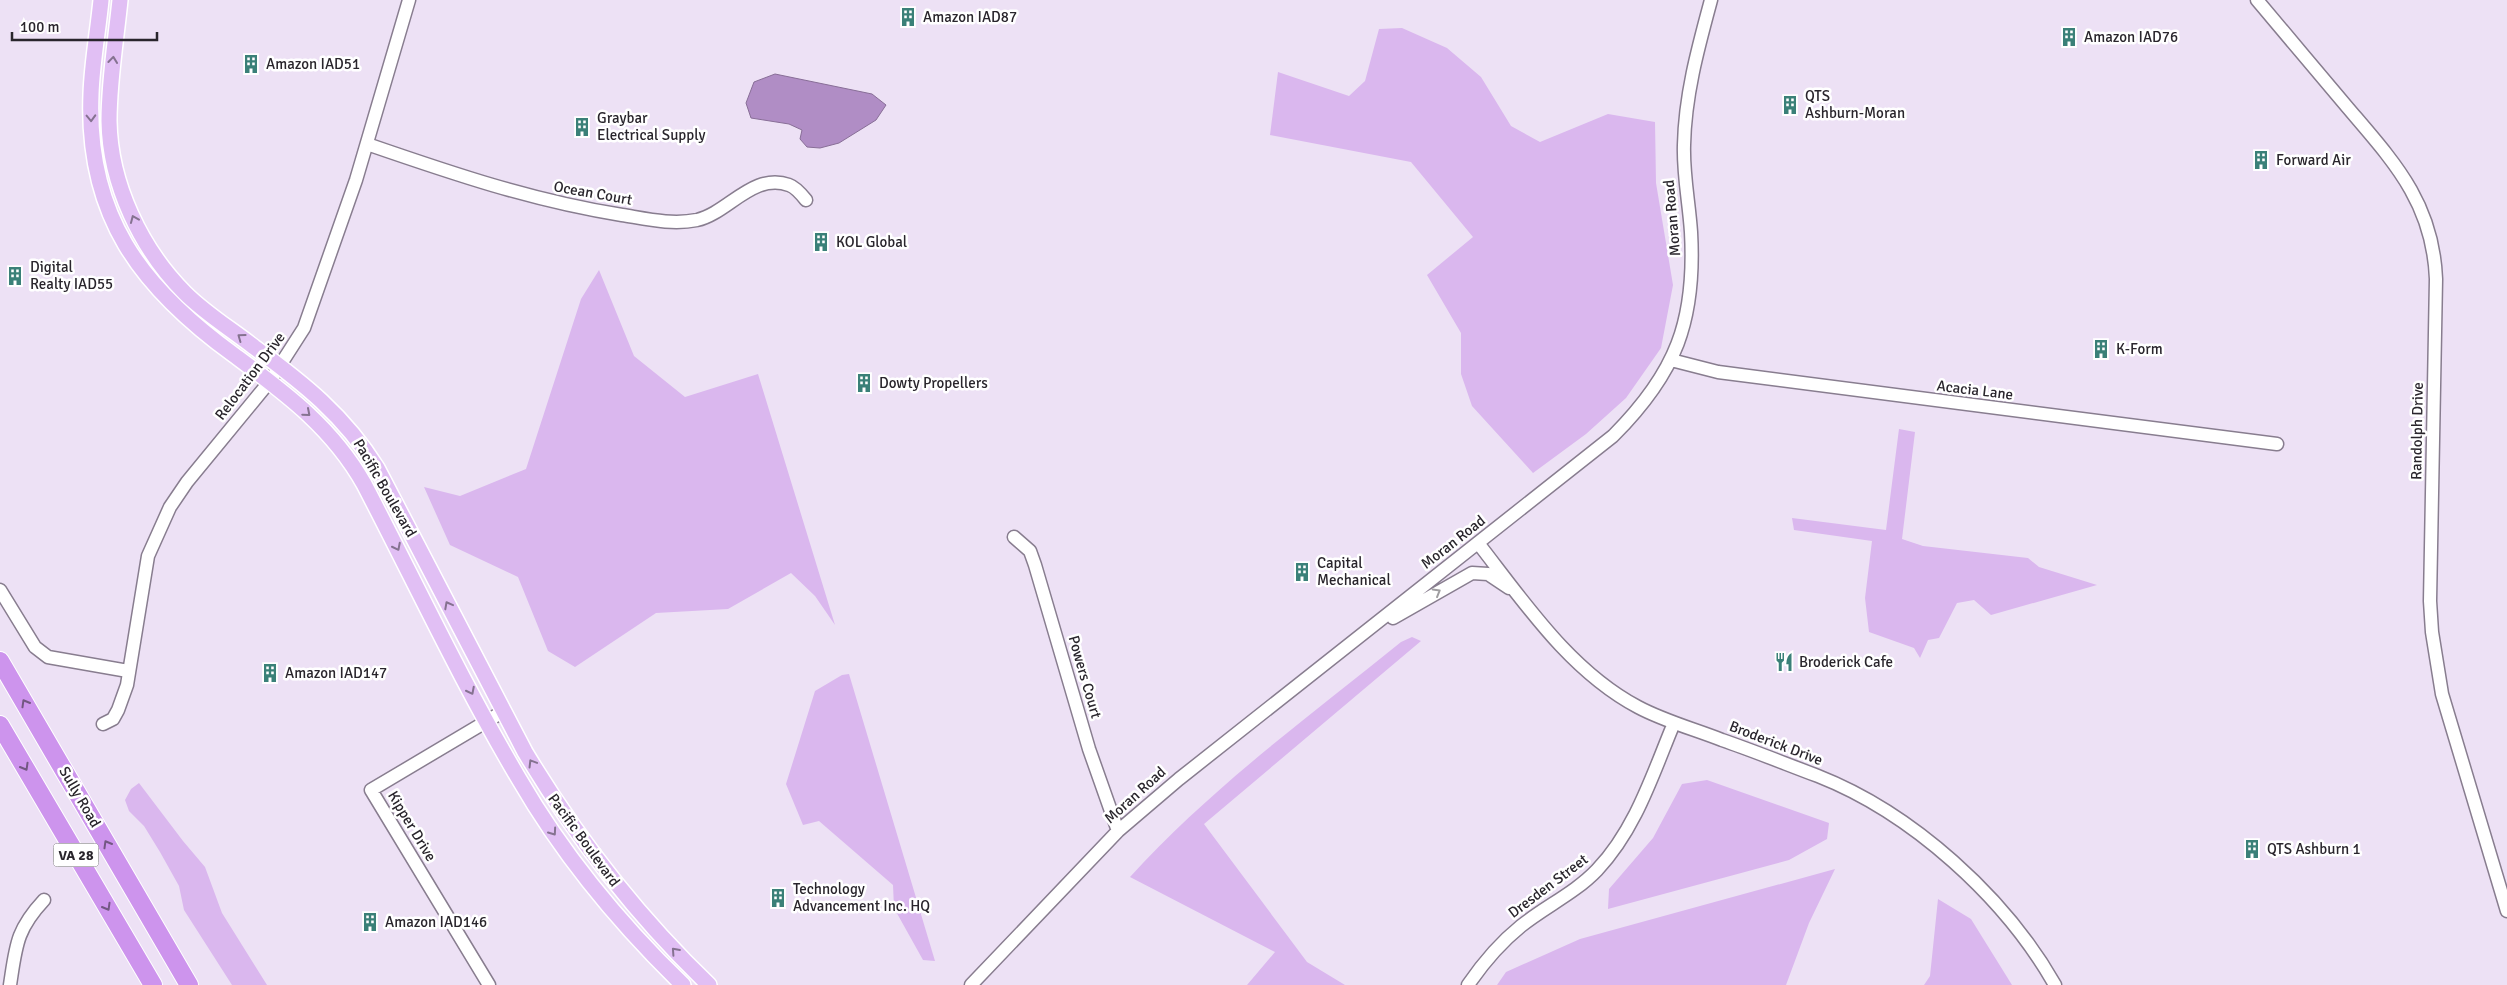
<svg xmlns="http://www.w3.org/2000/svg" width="2507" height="985" font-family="Signika,sans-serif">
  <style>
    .green { fill: #dab7ee }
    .water { fill: #b08dc5; stroke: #886e97 }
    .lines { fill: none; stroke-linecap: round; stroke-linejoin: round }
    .minor-casing { stroke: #887d8f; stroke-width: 15 }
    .major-casing { stroke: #fff; stroke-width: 18 }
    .highway-casing { stroke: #fff; stroke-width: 20 }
    .minor { stroke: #fff; stroke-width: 12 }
    .major { stroke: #e1bff4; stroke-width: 15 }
    .highway { stroke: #cd94ed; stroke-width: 18 }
    .oneway { stroke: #857290 }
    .oneway2 { stroke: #9f9da0 }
    .oneway3 { stroke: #735783 }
    .labels { text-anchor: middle; stroke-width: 5; stroke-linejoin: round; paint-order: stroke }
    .shield { fill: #fff; stroke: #69666b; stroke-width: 1 }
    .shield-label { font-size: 14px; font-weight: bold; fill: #29252c }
    .poi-label { font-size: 15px; fill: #29252c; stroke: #fff; text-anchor: start }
    .street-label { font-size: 15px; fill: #29252c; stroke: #fff }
  </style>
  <rect width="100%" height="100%" fill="#ede1f5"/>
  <path class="green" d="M1402,28l45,20 34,29 30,49 29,16 68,-28 47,8 1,61 17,102 -12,63 -35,50 -40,36 -53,39 -61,-67 -11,-32v-41l-34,-58 46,-38 -62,-75 -141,-27 8,-63 71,24 16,-15 14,-52z
    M599,270l35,86 51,41 73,-23 77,251 -20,-29 -24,-23 -63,36 -72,4 -81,54 -27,-16 -30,-74 -68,-32 -26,-58 36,9 66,-27 55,-170z
    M1899,429l16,3 -13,107 21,7 105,12 11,9 58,18 -106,30 -17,-15 -17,3 -18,35 -11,2 -8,18 -6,-10 -45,-16 -4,-34 7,-57 -78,-11 -2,-12 94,12z
    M1412,637l9,4 -217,183 103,138 38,23h-98l28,-33 -145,-75c80,-88 178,-160 271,-235z
    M849,674l86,287 -12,-1 -29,-52 -1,-23 -74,-64 -16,4 -17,-41 29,-93 27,-16z
    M1707,780l122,43 -2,16 -38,21 -181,49 1,-20 44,-51 29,-54z
    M139,783l44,58 22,26 17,46 45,72h-35l-48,-75 -5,-24 -19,-34 -16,-26 -15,-15 -4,-11 6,-11z
    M1835,869l-26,54 -23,62h-289l9,-13 74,-33z
    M1938,899l33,20 41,66h-88l6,-9z"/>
  <path class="water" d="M775,74l97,20 14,11 -10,15 -37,23 -19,5 -13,-1 -7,-8 2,-9 -13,-6 -38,-6 -5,-15 8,-21z"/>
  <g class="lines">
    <g class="minor-casing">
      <path id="minor" d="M2257,0c30,36 61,72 91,108 46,54 85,95 88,171l-6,322 2,31 10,62 65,217
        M367,144c84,29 166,57 255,71 25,4 50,10 75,5 31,-7 56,-48 92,-35 6,2 13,10 17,15
        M1671,360l47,12 559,72
        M1014,537l16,14 5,14 54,184 29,82
        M1478,543c46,59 92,128 160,164 26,14 56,22 84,33 32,11 64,24 96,36 94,37 187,121 237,209
        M0,590l35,57 13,10 80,14
        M1393,618l79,-45 16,1 21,14
        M103,724l10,-5 5,-9 9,-25 21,-129 22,-49 17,-25 83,-101 34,-53 52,-148 53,-180
        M10,985c6,-39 6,-55 34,-85
        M489,985l-118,-195 133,-79
        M971,985l147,-154 61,-52 434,-343c63,-63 83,-115 78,-204 -2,-30 -8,-58 -7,-87 1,-50 14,-97 27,-145
        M1468,985c15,-22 32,-42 53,-59 25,-20 54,-33 76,-56 39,-41 56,-97 77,-147"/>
    </g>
    <g class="major-casing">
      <path id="major" d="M101,0c-3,31 -9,63 -10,94 -5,121 49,193 143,261 51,38 98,72 130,129 51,98 98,199 155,295 44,76 101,145 164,206
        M120,0c-4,40 -11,80 -11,121 1,63 32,128 76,172 21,21 46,36 69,54 49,36 90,68 123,121l148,284c51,85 112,164 184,233"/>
    </g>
    <g class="highway-casing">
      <path id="highway" d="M0,661l189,324
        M0,725l153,260"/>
    </g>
    <use href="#minor" class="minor"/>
    <use href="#major" class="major"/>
    <use href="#highway" class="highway"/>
  </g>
  <defs><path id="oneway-chevron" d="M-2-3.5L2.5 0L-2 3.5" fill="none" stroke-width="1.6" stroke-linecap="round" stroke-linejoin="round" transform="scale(1.25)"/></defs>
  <g class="oneway">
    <use href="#oneway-chevron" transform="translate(113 60) rotate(-84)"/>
    <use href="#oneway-chevron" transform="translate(91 118) rotate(88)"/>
    <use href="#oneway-chevron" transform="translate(134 219) rotate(-113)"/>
    <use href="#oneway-chevron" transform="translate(241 337) rotate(-144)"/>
    <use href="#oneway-chevron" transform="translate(307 413) rotate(41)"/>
    <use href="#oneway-chevron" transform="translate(397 547) rotate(63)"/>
    <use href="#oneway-chevron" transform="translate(448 605) rotate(-118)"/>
    <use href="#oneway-chevron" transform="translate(471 691) rotate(63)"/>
    <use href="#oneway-chevron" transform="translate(532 763) rotate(-121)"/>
    <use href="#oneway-chevron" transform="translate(553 832) rotate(55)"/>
    <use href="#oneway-chevron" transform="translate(675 951) rotate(-132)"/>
  </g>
  <use class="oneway2" href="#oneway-chevron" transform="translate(1437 592) rotate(-30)"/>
  <g class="oneway3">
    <use href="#oneway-chevron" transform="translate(25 703) rotate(-120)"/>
    <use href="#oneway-chevron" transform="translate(25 767) rotate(60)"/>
    <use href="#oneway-chevron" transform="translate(107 844) rotate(-120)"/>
    <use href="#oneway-chevron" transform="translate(107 907) rotate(60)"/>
  </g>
  <defs>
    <g id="building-bare" transform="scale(1.5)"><path d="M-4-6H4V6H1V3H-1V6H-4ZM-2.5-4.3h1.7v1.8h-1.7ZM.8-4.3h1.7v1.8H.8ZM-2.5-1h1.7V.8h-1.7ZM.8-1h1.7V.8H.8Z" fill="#3a8078" stroke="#fff" stroke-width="2.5" paint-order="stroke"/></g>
    <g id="restaurant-bare" transform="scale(1.5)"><path d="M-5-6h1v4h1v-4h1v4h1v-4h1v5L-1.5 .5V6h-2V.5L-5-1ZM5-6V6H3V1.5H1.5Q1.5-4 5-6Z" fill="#3a8078" stroke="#fff" stroke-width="2.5" paint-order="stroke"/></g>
  </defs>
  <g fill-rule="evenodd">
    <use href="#building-bare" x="908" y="17"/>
    <use href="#building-bare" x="2069" y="37"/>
    <use href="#building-bare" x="251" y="64"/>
    <use href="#building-bare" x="1790" y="105"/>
    <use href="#building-bare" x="582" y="127"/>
    <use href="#building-bare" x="2261" y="160"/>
    <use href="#building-bare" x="821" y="242"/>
    <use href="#building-bare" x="15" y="276"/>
    <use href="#building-bare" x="2101" y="349"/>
    <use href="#building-bare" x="864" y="383"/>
    <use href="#building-bare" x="1302" y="572"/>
    <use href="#restaurant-bare" x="1784" y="662"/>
    <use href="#building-bare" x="270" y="673"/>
    <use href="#building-bare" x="2252" y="849"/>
    <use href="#building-bare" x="778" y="898"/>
    <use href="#building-bare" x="370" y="922"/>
  </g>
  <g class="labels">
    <rect class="shield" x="53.5" y="843.5" width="45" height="23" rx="4"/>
    <g class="shield-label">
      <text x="76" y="860">VA 28</text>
    </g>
    <g class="poi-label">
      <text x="923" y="22">Amazon IAD87</text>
      <text x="2084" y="42">Amazon IAD76</text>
      <text x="266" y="69">Amazon IAD51</text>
      <text x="1805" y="101">QTS<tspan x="1805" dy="17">Ashburn-Moran</tspan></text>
      <text x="597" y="123">Graybar<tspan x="597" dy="17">Electrical Supply</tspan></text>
      <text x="2276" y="165">Forward Air</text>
      <text x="836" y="247">KOL Global</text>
      <text x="30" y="272">Digital<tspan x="30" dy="17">Realty IAD55</tspan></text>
      <text x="2116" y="354">K-Form</text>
      <text x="879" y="388">Dowty Propellers</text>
      <text x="1317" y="568">Capital<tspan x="1317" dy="17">Mechanical</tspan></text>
      <text x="1799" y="667">Broderick Cafe</text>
      <text x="285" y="678">Amazon IAD147</text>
      <text x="2267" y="854">QTS Ashburn 1</text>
      <text x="793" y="894">Technology<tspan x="793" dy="17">Advancement Inc. HQ</tspan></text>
      <text x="385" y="927">Amazon IAD146</text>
    </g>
    <g class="street-label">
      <text transform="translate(593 193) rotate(10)" y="5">Ocean Court</text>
      <text transform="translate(1672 218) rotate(-95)" y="5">Moran Road</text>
      <text transform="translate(250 376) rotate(-53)" y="5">Relocation Drive</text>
      <text transform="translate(1975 390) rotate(7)" y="5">Acacia Lane</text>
      <text transform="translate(2417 431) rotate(-89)" y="5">Randolph Drive</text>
      <text transform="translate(385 488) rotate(60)" y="5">Pacific Boulevard</text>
      <text transform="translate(1453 542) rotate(-38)" y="5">Moran Road</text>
      <text transform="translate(1085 677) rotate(74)" y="5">Powers Court</text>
      <text transform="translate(1776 743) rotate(21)" y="5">Broderick Drive</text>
      <text transform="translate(1135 795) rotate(-42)" y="5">Moran Road</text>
      <text transform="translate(80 797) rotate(60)" y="5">Sully Road</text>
      <text transform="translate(412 826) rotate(59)" y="5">Kipper Drive</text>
      <text transform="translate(584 840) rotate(54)" y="5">Pacific Boulevard</text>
      <text transform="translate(1548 886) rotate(-37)" y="5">Dresden Street</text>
    </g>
  </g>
  <path d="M12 32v8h145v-8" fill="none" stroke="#29252c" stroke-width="2.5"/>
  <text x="20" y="32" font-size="15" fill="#29252c" stroke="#ffffff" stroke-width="4" paint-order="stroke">100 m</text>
</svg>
